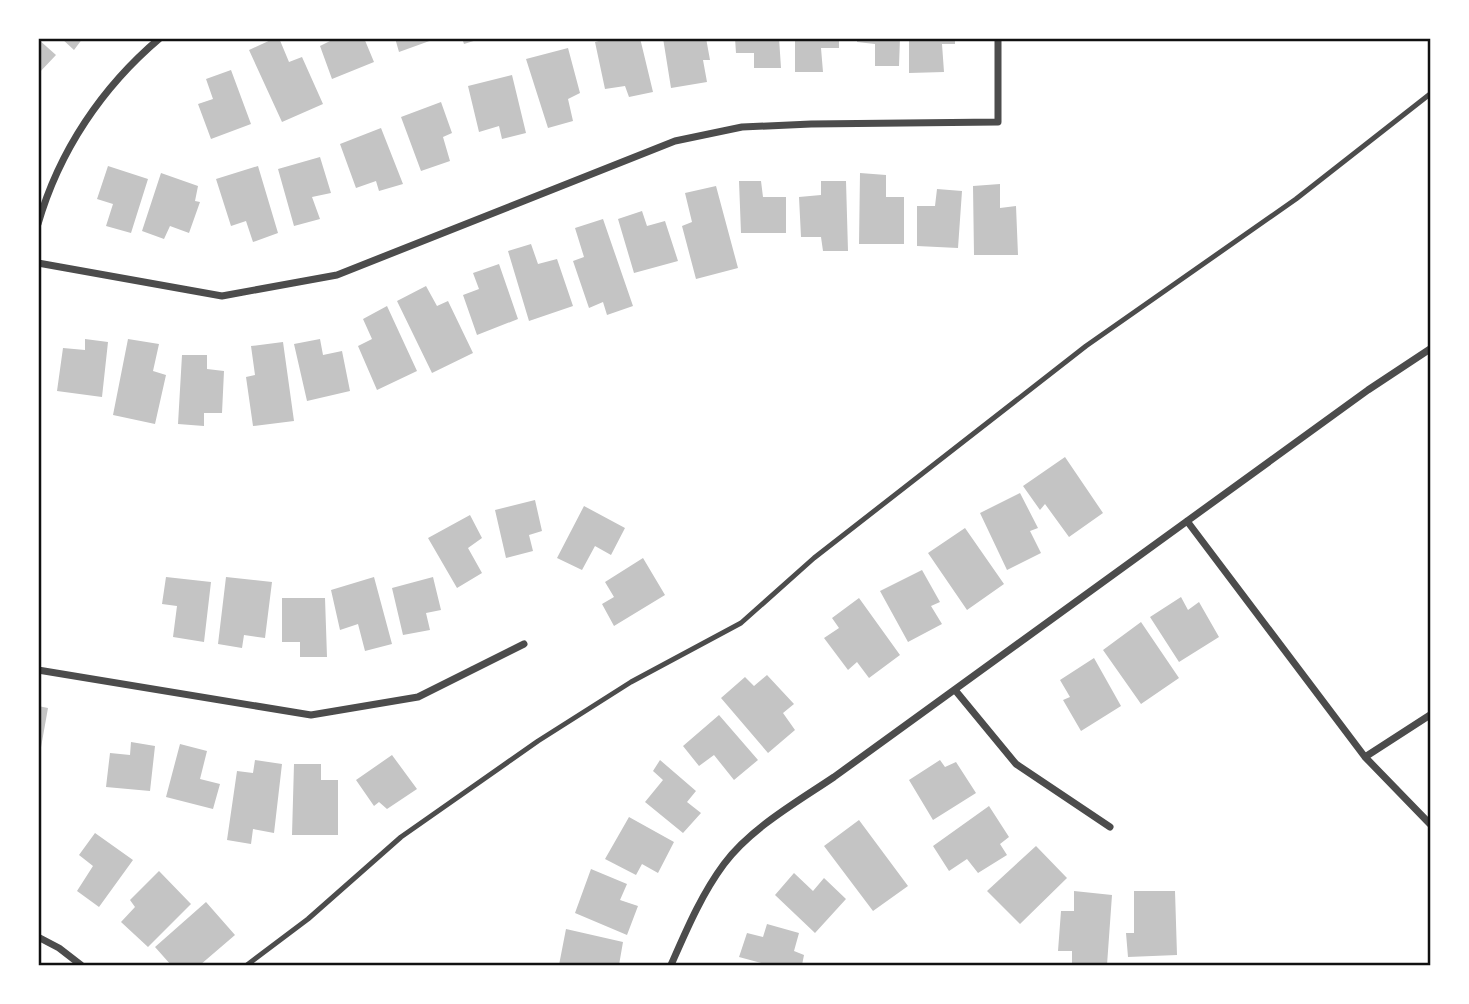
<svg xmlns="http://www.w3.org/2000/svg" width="1469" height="1004" font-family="'Archivo Narrow',sans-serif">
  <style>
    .building { fill: #c4c4c4 }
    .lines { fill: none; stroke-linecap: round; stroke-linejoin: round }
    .service { stroke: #4c4c4c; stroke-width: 5 }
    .minor { stroke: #4c4c4c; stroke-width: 7 }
    .neatline { fill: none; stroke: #111; stroke-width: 2.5 }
  </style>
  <rect width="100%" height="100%" fill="#fff"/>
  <path class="building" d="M61,38h22l-9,12z
    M275,38h4l10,24 13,-5 21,47 -41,18 -33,-72z
    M336,38h28l10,24 -42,17 -12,-33z
    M395,38h40v1l-36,13z
    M462,38h18v1l-16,5z
    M610,38h30l13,54 -24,5 -4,-11 -20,3 -10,-47z
    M663,38h43l4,22h-7l4,22 -36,6z
    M735,38h44l2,30h-27v-15h-18z
    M795,38h44v10h-18l2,24h-28z
    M857,38h43l-1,28h-24v-22l-18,-2z
    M909,38h46v6h-13l2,28 -35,1z
    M38,39l18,16 -18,19z
    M568,48l12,45 -12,6 5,22 -25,7 -22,-69z
    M231,70l20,54 -40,15 -13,-35 15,-5 -7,-20z
    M512,75l14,58 -24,6 -3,-13 -20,6 -11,-46z
    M441,102l11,31 -9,4 7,24 -29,10 -20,-54z
    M381,128l22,56 -24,7 -3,-10 -20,7 -16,-44z
    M320,157l11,36 -19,4 8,22 -26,7 -16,-57z
    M108,166l40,13 -17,54 -25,-7 7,-22 -16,-5z
    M258,166l20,67 -25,9 -7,-21 -15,5 -15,-47z
    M161,173l37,13 -3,15 5,1 -11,31 -19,-7 -6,13 -22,-8z
    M860,173l26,2v22h18v47h-45z
    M739,181h22l2,16h23v36h-45z
    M821,181h25l2,70h-25l-2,-14h-20l-2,-40 22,-2z
    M1000,184v24l16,-2 2,49h-44l-1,-69z
    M716,186l22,82 -42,11 -14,-53 10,-4 -7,-29z
    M937,189l25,2 -4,57 -41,-2v-40h18z
    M642,211l5,15 18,-5 13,40 -44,12 -16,-54z
    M603,219l30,87 -26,9 -4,-13 -14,6 -16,-47 11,-4 -9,-29z
    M531,244l7,20 19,-5 16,47 -44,15 -21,-70z
    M499,264l19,55 -41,16 -14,-40 16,-6 -6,-16z
    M426,286l11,20 11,-5 25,52 -41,20 -35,-72z
    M387,306l30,65 -40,19 -19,-44 14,-7 -9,-20z
    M85,339l23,3 -6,55 -45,-6 6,-43 22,2z
    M128,339l31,5 -6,27 13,4 -11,49 -42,-9z
    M320,339l3,16 19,-4 8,40 -43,10 -13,-57z
    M283,342l11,79 -41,5 -7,-49 9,-2 -4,-29z
    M182,355h25v14l17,2 -2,42h-18v13l-26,-2z
    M1065,457l38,56 -34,24 -24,-33 -5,6 -17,-24z
    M1020,493l18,35 -8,3 11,22 -34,17 -27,-57z
    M535,500l7,31 -13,4 4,16 -27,7 -11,-48z
    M584,506l41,22 -14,27 -16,-9 -13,24 -25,-12z
    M470,515l12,23 -14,10 14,25 -25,15 -29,-50z
    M965,528l39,56 -37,26 -39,-57z
    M643,558l22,37 -51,31 -12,-22 12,-7 -9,-15z
    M922,570l18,32 -9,4 11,18 -34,18 -28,-51z
    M166,577l45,5 -7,60 -31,-5 4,-31 -15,-2z
    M226,577l46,5 -7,56 -21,-3 -2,13 -24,-4z
    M374,577l18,67 -27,7 -7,-27 -18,6 -9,-40z
    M433,577l8,33 -15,3 4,17 -27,5 -11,-47z
    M1181,597l7,13 11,-8 20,35 -40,25 -29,-45z
    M282,598h43l2,59h-27v-15h-18z
    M859,598l41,57 -31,23 -12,-16 -9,8 -24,-32 15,-10 -7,-10z
    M1141,622l38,56 -38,26 -38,-54z
    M1094,658l27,48 -40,25 -18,-31 7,-3 -10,-17z
    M767,675l27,29 -11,9 12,17 -27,23 -47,-55 24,-21 9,9z
    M38,706l10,2 -8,45 -2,-1z
    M719,715l39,45 -24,20 -20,-25 -15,11 -16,-20z
    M131,742l24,4 -5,45 -44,-4 4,-34 20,2z
    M180,744l27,7 -7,28 20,5 -7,25 -47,-12z
    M392,755l25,34 -30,20 -8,-7 -5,4 -18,-26z
    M255,760l27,4 -8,69 -21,-4 -2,15 -24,-4 10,-69 16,2z
    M660,760l36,31 -9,11 14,11 -18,20 -38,-31 18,-22 -10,-9z
    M940,760l5,7 11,-5 20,31 -43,27 -24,-40z
    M294,764h27v16h17v55h-46z
    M989,806l20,31 -9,7 7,11 -29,18 -11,-14 -18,12 -16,-25z
    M629,817l45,25 -16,31 -16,-9 -6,11 -31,-16z
    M859,820l49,66 -35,25 -49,-65z
    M95,833l38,27 -34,47 -22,-16 16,-25 -14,-11z
    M1036,846l31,32 -47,46 -33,-33z
    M591,869l36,15 -7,16 18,6 -11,29 -52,-22z
    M159,871l32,33 -43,43 -27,-25 14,-15 -5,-7z
    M794,873l19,18 11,-13 22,21 -31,34 -40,-38z
    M1074,891l38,4 -5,70h-35v-14h-14l3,-40h13z
    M1134,891h41l2,64 -49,2 -2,-24h8z
    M206,902l29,33 -35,30h-29l-16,-18z
    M767,924l32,9 -5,18 10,4 -2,10h-33l-30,-8 8,-24 16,4z
    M566,929l57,13 -4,23h-60z"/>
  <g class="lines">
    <path class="service" d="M247,965l61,-46 93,-82 137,-96 93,-59 110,-59 73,-65 272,-212 210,-147 134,-105"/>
    <path class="minor" d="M38,224c21,-73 64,-137 122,-186
      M38,263l184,33 115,-21 338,-134 67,-14 69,-3 187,-2v-84
      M1187,521l178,236 65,67
      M38,670l273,45 107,-18 106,-53
      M955,690l61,74 94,63
      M1365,757l65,-42
      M38,937l21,11 22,17
      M671,965c15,-34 30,-70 53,-101 27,-36 73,-62 110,-87l534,-387 62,-41"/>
  </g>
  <rect width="1469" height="1004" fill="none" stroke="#ffffff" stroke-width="80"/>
  <rect x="40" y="40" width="1389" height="924" class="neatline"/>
</svg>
